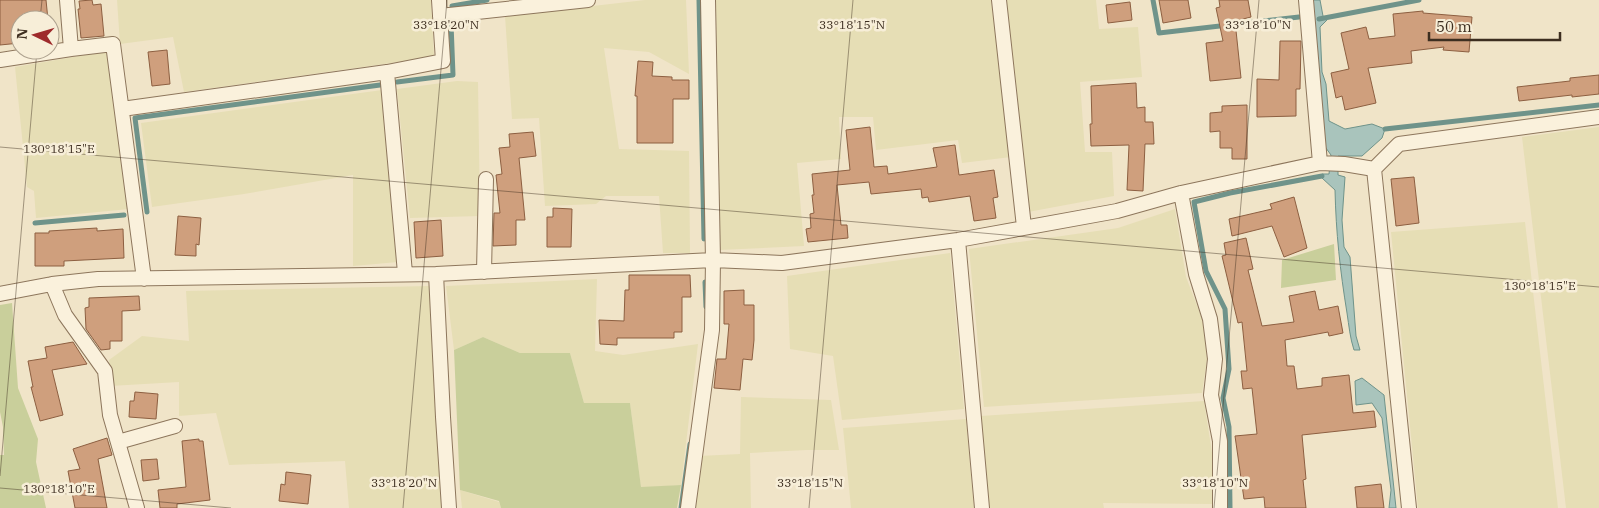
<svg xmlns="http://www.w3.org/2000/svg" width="1599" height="508" font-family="'IBM Plex Serif',serif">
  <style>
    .farmland { fill: #e6deb5 }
    .green { fill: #c9cf9b }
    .water { fill: #a9c4bc; stroke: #6f938a }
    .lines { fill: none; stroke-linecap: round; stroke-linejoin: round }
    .stream { stroke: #6f938a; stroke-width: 5 }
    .building { fill: #cf9f7d; stroke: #8d5f41 }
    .street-casing { stroke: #8d765c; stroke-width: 16 }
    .street { stroke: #faf1dc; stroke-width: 14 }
    .ticks { fill: none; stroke: #3d2e20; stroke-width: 1; stroke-opacity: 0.45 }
    .ticks-label { font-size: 12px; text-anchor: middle; fill: #3d2e20; stroke: #f7eed8; stroke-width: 5; stroke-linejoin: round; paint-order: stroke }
  </style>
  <rect width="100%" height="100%" fill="#f0e4c8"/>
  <path class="farmland" d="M117,0h314l3,57 -250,35 -11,-55 -53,7z
    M645,0h41l3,74 -40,-22 -45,-4 15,101 70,2 1,102h-27l-4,-57h-53l-10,8 -51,2 -6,-88 -27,1 -7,-103z
    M716,0h275l20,157 -49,6 -4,-23 -82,10 -3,-33h-34l2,42 -44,4 7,83 -85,4z
    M1004,0h92l3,29 39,-2 4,50 -62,5 5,70h27l2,44 -86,16z
    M108,51l21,158 -93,9 -2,-27 -7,-4 -12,-120z
    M457,81l21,1 2,134 -70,2 -13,-129z
    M382,90l16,172 -45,4v-91l-109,19 -92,13 -11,-84z
    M1599,127v381h-33l-44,-371z
    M1175,209l11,68 17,44 4,38 -5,34 -218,14 -15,-158 149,-21z
    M1525,222l33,286h-140l-27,-276z
    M950,253l14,156 -122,11 -9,-64 -43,-7 -3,-73z
    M597,279l-2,72 28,4 75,-11 -17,141 -40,3 -11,-85h-46l-14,-50h-50l-37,-16 -29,13 -8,-64z
    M431,286l12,222h-94l-4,-47 -116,4 -13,-52 -37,3v-34l-69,4 -1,-26 33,-24 47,5 -3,-50z
    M741,397l90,3 8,50h-32l-57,3 1,55h-58l6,-52 41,-2z
    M1204,401l9,58v45l-110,-1 1,5h-115l-8,-92z
    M966,419l8,89h-123l-8,-80z
    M460,490l39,12 2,6h-39z"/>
  <path class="green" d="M1334,244l2,36 -55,8 1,-28z
    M12,303l6,85 20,51 -2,23 10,46h-46v-53h4l-1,-28 -3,-15v-107z
    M483,337l37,16h50l14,50h46l11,84 40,-2 -4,23h-176l-2,-7 -39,-11 -6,-140z"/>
  <path class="water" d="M1310,0h10l3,16 4,4 -7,7 2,45 4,12 3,37 16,8 27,-5 13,5 -3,9 -20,18h-24v19l7,2 -3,43 2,27 6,10 6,79 4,14h-6c-4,-12 -5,-24 -7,-37 -7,-43 -11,-80 -12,-123l-13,-12v-4h7l2,-19 -8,-11z
    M1362,378l22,17 12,113h-7l2,-18 -9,-72 -10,-15 -16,2 -1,-24z"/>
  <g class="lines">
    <path class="stream" d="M699,0l5,239
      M1153,0l6,33 140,-16
      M452,6l35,-6
      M1319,19l100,-19
      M397,82l56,-7 -2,-52
      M1385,129l214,-24
      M147,212l-12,-94 245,-33
      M35,223l89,-8
      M705,282l1,25
      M681,508l9,-64
      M1230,508l-1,-81 -6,-29 6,-29 -4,-60 -19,-38 -12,-69 36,-9 92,-17"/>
  </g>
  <path class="building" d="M0,0h46l2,20h-28v23l-20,2z
    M92,0l1,5 8,-1 3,32 -23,2 -3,-29h2l-1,-8z
    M1159,0h29l3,18 -28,5z
    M1219,0h29l3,17 -16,4 6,57 -31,3 -4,-38 17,-2 -7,-33 4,-1z
    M1130,2l2,18 -24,3 -2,-18z
    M1423,11v2l49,4 -3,35 -26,-2 1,-3 -33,4 1,12 -44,5 8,35 -31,7 -3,-14 -6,2 -5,-25 18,-4 -8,-36 25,-6 3,12 26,-3 -2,-22z
    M1280,41h21l-1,48h-4v27l-39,1v-38l22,1z
    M167,50l3,34 -18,2 -4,-34z
    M638,61l15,1 -1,14 20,1v3h17v19h-16v44h-36v-47h-2z
    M1599,75v19l-27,3v-2l-53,6 -2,-14 53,-6v-3z
    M1136,83l1,25 8,-1v15h8l1,22h-9l-2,47 -16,-1 2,-45 -38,1 -1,-22h2l-1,-38z
    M1247,105v54h-15v-11h-12v-17l-10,1v-19l12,-1v-6z
    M870,127l4,40 13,-1 1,8 49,-7 -4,-19 22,-3 4,30 35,-5 4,27 -5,1 3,20 -22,3 -4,-25 -41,6 -1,-5 -6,1 -1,-9 -50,5 -2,-12 -32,3 4,40h6l1,13 -40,4 -2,-13 5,-1 -1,-14 4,-1 -2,-18h2l-2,-21 38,-4 -4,-40z
    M533,132l3,24 -17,2 6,62h-9v25l-23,1 1,-33h6l-4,-38 6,-1 -3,-26 11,-1 -1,-13z
    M1414,177l5,46 -23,3 -5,-47z
    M1294,197l13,51 -23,9 -12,-31 -40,10 -3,-17 43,-10 -2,-5z
    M553,208l19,1 -1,38h-24v-30h6z
    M178,216l23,2 -2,27 -3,-1v12l-21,-1z
    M441,220l2,36 -27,2 -2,-36z
    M97,228v3l26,-2 1,29 -60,3v5h-29v-33h14v-2z
    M1246,238l7,31 -5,1 14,56 32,-4 -5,-26 26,-5 4,19 19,-4 5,27 -14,3 -1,-4 -43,8 2,26h7l3,23 25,-3v-8l27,-3 4,38 21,-2 2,16 -74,8 4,44 -3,1 3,28h-41l-1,-11 -20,2 -9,-63 22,-2 -5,-46 -9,1 -2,-18h6l-5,-49 -4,1 -16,-67 4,-1 -2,-12z
    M629,275h61l1,22h-9v35h-8v6h-57v7l-17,-1 -1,-24 25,1 1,-31h4z
    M744,290v15h10v35l-2,20 -9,-1 -3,31 -26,-2 3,-29h9l3,-35h-5v-33z
    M139,296l1,14 -18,1v30h-12v8l-9,1 -15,-21 -1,-21 4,-1v-9z
    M73,342l14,22 -35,6 11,45 -23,6 -9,-34h2l-5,-26 19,-3 -2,-11z
    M135,392l23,2 -2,25 -27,-2 1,-16h4z
    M107,438l5,17 -14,4 9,49h-32l-7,-37 12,-2 -7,-20z
    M199,439v2h4l7,59 -33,4v4h-17l-2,-18 28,-3 -4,-46z
    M157,459l2,20 -16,2 -2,-21z
    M286,472l25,3 -3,29 -29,-3 2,-17 4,1z
    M1381,484l3,24h-27l-2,-21z"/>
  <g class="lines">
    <g class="street-casing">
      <path id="street" d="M67,0l4,49
        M999,0l25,227
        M1306,0l14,163
        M440,16l148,-16
        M0,60l71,-11 42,-5 31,235
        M387,72l18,201
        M122,109l265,-37 56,-11 -4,-61
        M1374,169l35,339
        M1374,169l25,-25 200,-27
        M1181,193l15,81 14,45 5,40 -4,36 9,46v67
        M958,240l24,268
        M484,272l2,-93
        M436,274l7,143 6,91
        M52,284l13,31 40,56 5,44 27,93
        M0,294l52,-10 46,-5 338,-5 277,-14 69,3 176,-23 159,-29 64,-18 139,-30 24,1 30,5
        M118,442l57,-16
        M688,508l24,-178 1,-70 -5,-260"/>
    </g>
    <use href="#street" class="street"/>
  </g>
  <path class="ticks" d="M40,20l2,-20M0,147l1599,140M0,476l37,-426M0,488l231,20M403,508l44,-508M809,508l44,-508M1214,508l45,-508"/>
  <g class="ticks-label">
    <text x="446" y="29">33°18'20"N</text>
    <text x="852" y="29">33°18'15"N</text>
    <text x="1258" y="29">33°18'10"N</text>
    <text x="59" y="153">130°18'15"E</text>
    <text x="1540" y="290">130°18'15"E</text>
    <text x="404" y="487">33°18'20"N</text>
    <text x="810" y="487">33°18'15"N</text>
    <text x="1215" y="487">33°18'10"N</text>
    <text x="59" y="493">130°18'10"E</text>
  </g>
  <g transform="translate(35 35) rotate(275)"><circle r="24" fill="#f7eed8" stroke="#ada18e"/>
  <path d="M0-4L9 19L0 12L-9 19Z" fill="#9e2a2b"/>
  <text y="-8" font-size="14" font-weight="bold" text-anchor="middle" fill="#3d2e20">N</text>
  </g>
  <path d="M1429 32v8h131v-8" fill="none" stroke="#3d2e20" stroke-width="2.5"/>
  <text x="1436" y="32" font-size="15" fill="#3d2e20" stroke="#f7eed8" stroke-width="4" paint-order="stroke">50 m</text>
</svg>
